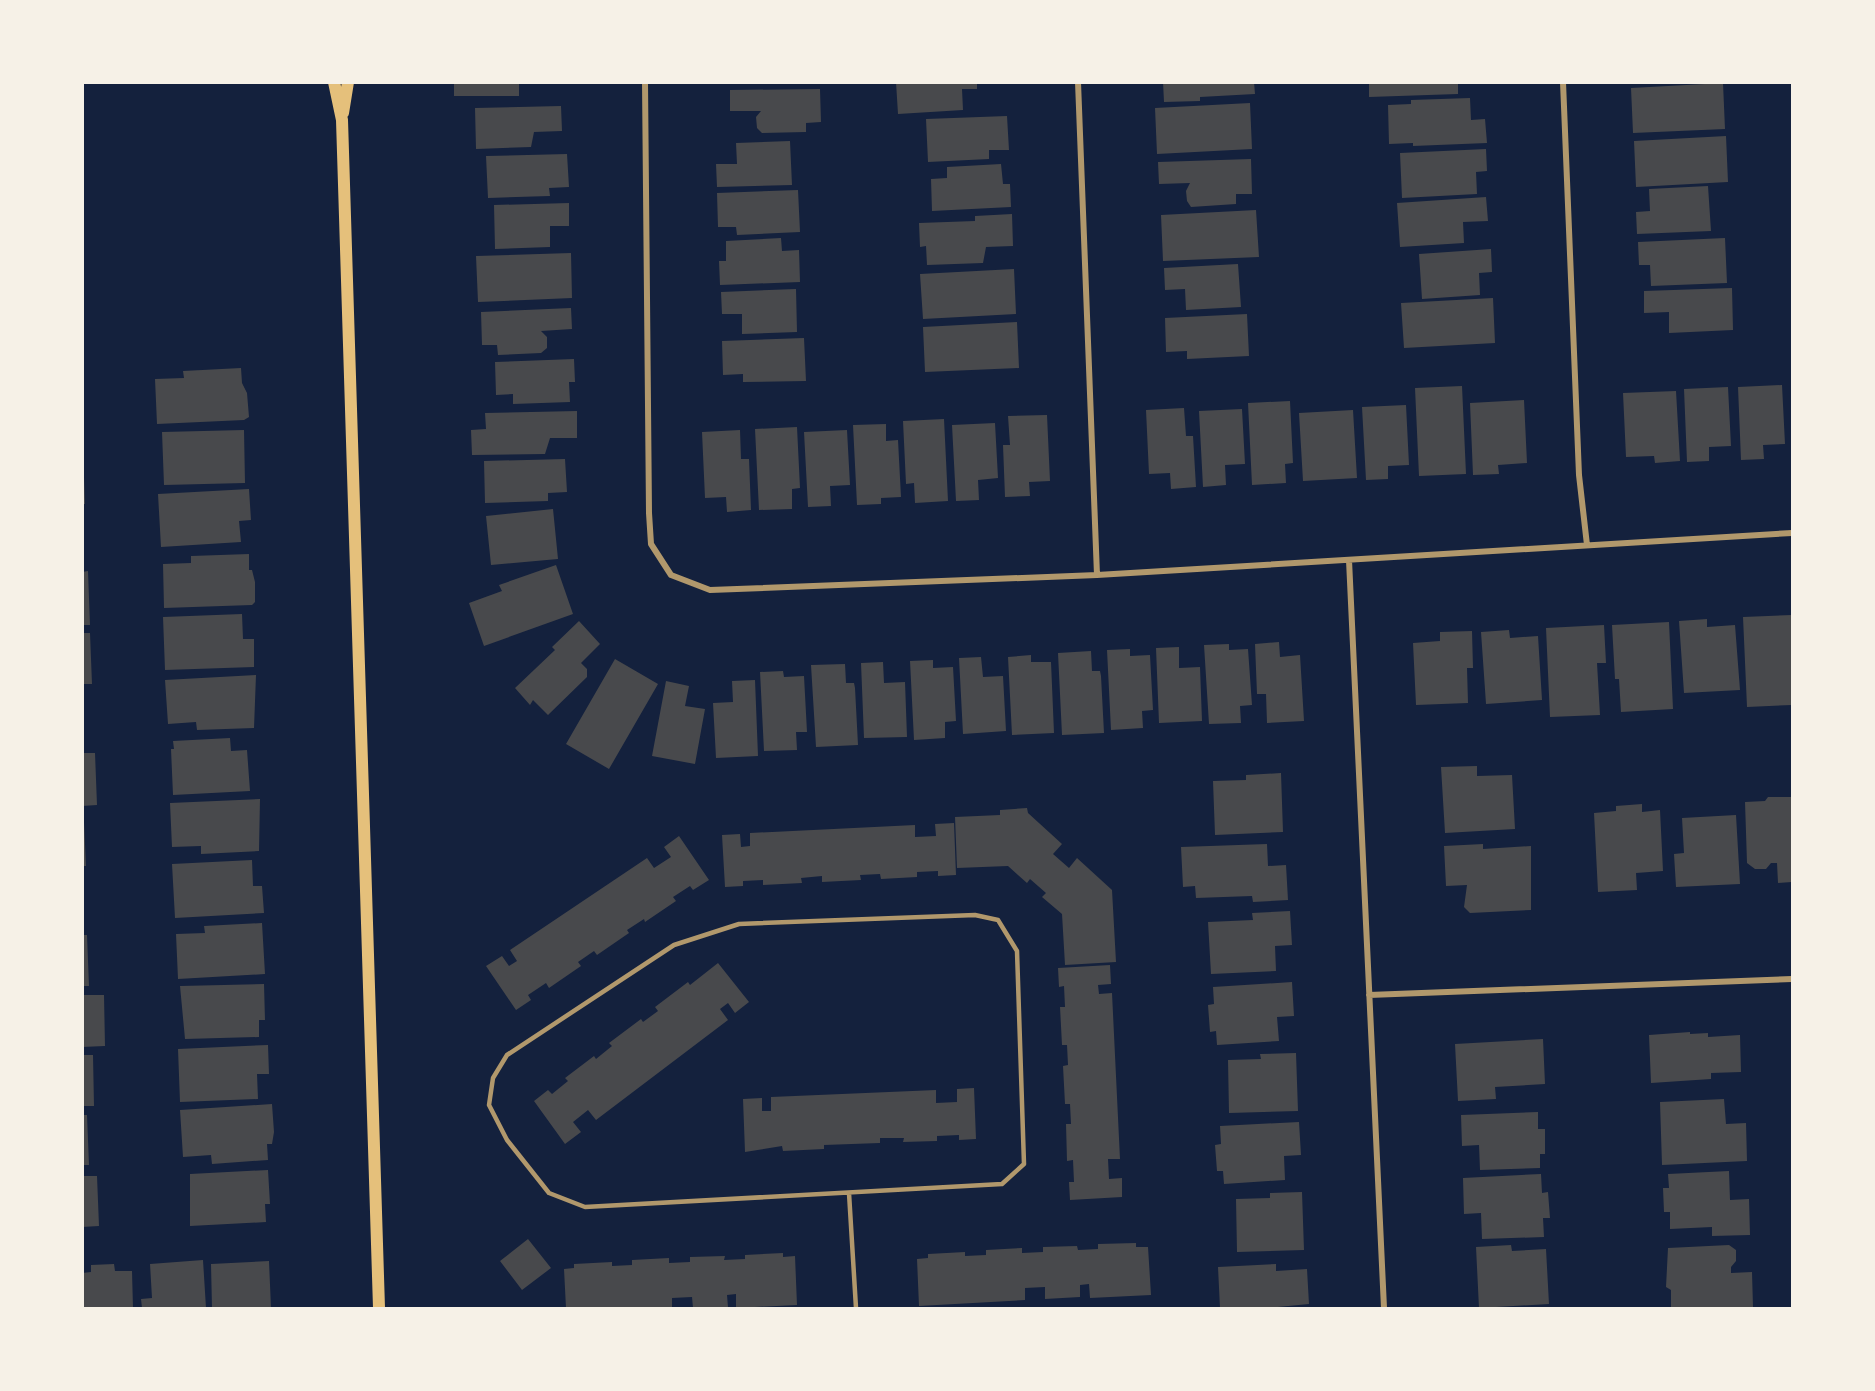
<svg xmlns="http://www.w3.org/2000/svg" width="1875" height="1391" font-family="Helvetica,sans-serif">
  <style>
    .building { fill: #48494c }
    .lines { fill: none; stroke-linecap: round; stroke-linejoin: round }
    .service { stroke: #b1986c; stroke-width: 4.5 }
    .minor { stroke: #b1986c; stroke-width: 6 }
    .secondary { stroke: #e5c07b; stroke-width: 12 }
  </style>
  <rect width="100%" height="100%" fill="#14213d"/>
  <path class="building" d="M454,82h65v14h-65z
    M896,82h81v7h-15l1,21 -65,4z
    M1163,82h91l1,12 -55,3v4l-36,1z
    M1369,82h89v12l-89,3z
    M1723,83l2,46 -92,4 -2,-45z
    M820,89l1,33 -15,1v9l-44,1 -5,-5 -1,-11 5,-6h-31v-21z
    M1470,98l1,22 14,-1 2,24 -74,3v-3l-24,1 -1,-39 23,-1v-4z
    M1250,103l2,46 -95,5 -2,-46z
    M561,106l1,25 -28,1 -3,15 -55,2 -1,-41z
    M1007,116l2,34h-20v9l-61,3 -2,-43z
    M1726,136l2,46 -92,5 -2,-46z
    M790,141l2,44 -75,2 -1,-23h21l-1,-21z
    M1486,149l1,22 -11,1 1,22 -75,4 -2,-45z
    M567,154l2,33 -20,1 1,8 -62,2 -2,-42z
    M1251,159l1,35h-16v10l-45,3 -4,-6 -1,-10 4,-8 -31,1 -1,-22z
    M1001,164l2,20h7l1,23 -79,4 -1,-32 16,-1v-11z
    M1708,186l3,45 -74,3 -1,-22 14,-1 -1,-22z
    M798,190l2,42 -63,3 -1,-8h-18l-1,-34z
    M1486,197l2,24 -25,1 1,21 -64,4 -3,-44z
    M569,203v23h-19v21l-55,2 -1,-44z
    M1256,210l3,47 -96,4 -2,-46z
    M1012,214l1,32 -27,1 -3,16 -56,2 -1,-19 -6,1 -1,-24 56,-2v-5z
    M781,238l1,13 17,-1 1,32 -80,3 -1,-24h7v-20z
    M1725,238l2,45 -76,3 -1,-21h-11l-1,-23z
    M1491,249l1,23 -13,1 1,22 -58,4 -3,-45z
    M571,253l1,45 -94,4 -2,-46z
    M1238,264l3,43 -55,3 -1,-21 -20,1 -1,-22z
    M1014,269l2,45 -93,5 -3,-45z
    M1732,288l1,42 -64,3v-21l-25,1v-22z
    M796,289l1,43 -55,2v-20h-20l-1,-22z
    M1493,298l2,45 -91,5 -3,-45z
    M571,308l1,21 -31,2 6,6v11l-6,5 -43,2 -1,-10h-15l-1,-33z
    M1247,314l2,42 -62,3v-8l-21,1 -1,-34z
    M1017,322l2,46 -94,4 -2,-45z
    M804,338l2,43 -63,1v-8l-20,1 -1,-34z
    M574,359l1,23h-6l1,20 -57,2v-10l-17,1 -1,-33z
    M241,368l1,15 5,10 2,24 -5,3 -87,4 -2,-45 29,-1 -1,-7z
    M1782,385l3,59 -22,1 1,14 -23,1 -3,-73z
    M1462,386l4,88 -47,2 -4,-88z
    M1728,387l3,59 -22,1v14l-22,1 -3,-73z
    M1676,391l4,70 -25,2 -1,-7 -28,1 -3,-64z
    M1524,400l3,63 -29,2 1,9 -26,1 -3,-72z
    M1290,401l3,62 -8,1 1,19 -34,2 -4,-82z
    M1406,405l3,60 -21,1v13l-22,1 -4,-73z
    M1184,408l2,28h7l3,51 -25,2 -1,-16 -21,1 -3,-64z
    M1242,409l3,55 -20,1 1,20 -23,2 -4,-76z
    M1353,410l4,68 -54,3 -4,-68z
    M577,411v27h-27l-5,16 -73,1 -1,-25 15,-1 -1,-16z
    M1047,415l3,66 -21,1 1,14 -25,1 -2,-52h7l-2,-29z
    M944,419l4,82 -33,2 -1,-20 -8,1 -3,-63z
    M995,423l3,55 -20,2 1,20 -23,1 -4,-76z
    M886,424v17l12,-1 3,57 -20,1v6l-24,1 -4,-80z
    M797,427l3,61 -8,1v20l-33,1 -4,-81z
    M244,430l1,53 -81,2 -2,-53z
    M740,430l1,29h8l2,51 -24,2 -1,-15 -21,1 -3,-66z
    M847,430l3,55 -20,1 1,20 -23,1 -4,-75z
    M565,459l2,33 -19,1v8l-63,2 -1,-42z
    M82,477h2l1,27h-3z
    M249,489l2,31 -12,1 2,21 -80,5 -3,-53z
    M553,509l5,50 -67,6 -5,-49z
    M249,554v16h3l3,12v20l-3,3 -88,3 -1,-44 28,-1v-7z
    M556,565l17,49 -89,32 -15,-43 33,-12 -3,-6z
    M88,571l2,54h-8v-53z
    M242,614l1,25h11v28l-89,3 -2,-53z
    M1792,615v90l-45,2 -4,-90z
    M1707,619v8l28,-2 5,65 -56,3 -5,-72z
    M579,621l21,23 -19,19 6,6v8l-39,38 -15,-15 -3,5 -15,-17 40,-38 -3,-3z
    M1669,622l4,87 -52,3 -2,-33h-4l-3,-54z
    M1604,625l2,38h-9l3,52 -50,2 -4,-89z
    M1509,630l1,8 28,-2 4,64 -56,4 -5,-72z
    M1472,631l1,37h-6l1,35 -52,2 -3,-62 27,-2v-9z
    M82,633h8l2,51h-10z
    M1279,642l1,15 20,-2 4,66 -37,2 -1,-29h-9l-2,-50z
    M1229,644v6l19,-1 4,56 -12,1 1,17 -32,1 -5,-79z
    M1179,647v21l21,-1 2,54 -43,2 -3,-75z
    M1130,649v7l20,-1 3,55 -11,1 1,17 -32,2 -4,-80z
    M1091,651l1,20h8l1,5 3,57 -42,2 -4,-82z
    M1031,655v7h20l3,71 -42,2 -4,-78z
    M981,657l2,20 20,-1 3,55 -43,3 -4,-76z
    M615,659l43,25 -49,85 -43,-25z
    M933,660v8l20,-1 3,54 -11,1v16l-31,2 -4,-79z
    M883,662l1,21 21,-1 2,55 -43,1 -3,-75z
    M845,664l1,19h8l1,5 3,57 -42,2 -5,-82z
    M783,671l1,6 20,-1 3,56h-11l1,18 -33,1 -4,-79z
    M256,675l-2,53 -57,2 -1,-8 -28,2 -3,-44z
    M755,680l3,76 -42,2 -3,-55 20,-1 -1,-21z
    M666,681l23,5 -4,20 20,3 -10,55 -43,-8z
    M230,738l1,13 16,-1 3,41 -77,4 -2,-46h3l-1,-8z
    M82,753h13l2,52 -15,1z
    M1477,766v10l35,-1 3,54 -70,4 -4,-66z
    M1281,773l2,59 -68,3 -2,-54 33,-1v-5z
    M1768,797h24v85l-14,1 -1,-20h-6l-5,6h-11l-8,-6 -2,-61 20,-1z
    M260,799l-1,52 -58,3v-8l-29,1 -2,-44z
    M1642,804v8l18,-2 3,61 -27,2 1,17 -39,2 -4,-79 22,-2v-5z
    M1027,808l1,5 34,31 -9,10 16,14 8,-10 35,32 4,72 -51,3 -3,-51 -20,-17 4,-4 -16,-14 -3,4 -19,-17 -51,2 -2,-51 45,-2v-5z
    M1736,815l4,69 -64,3 -2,-33 10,-1 -2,-35z
    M82,822h2l2,44h-4z
    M954,823l2,52 -18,1v-5l-21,1v5l-36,2 -1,-5 -20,1 1,5 -39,2v-6l-21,2 1,5 -39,2v-5l-20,1v5l-18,1 -3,-52 18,-1 1,13 9,-1v-13l165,-8v12l21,-1 -1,-12z
    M679,836l30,44 -16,10 -3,-4 -17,11 3,4 -31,21 -1,-3 -17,11 2,3 -32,22 -3,-4 -16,11 3,4 -32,22 -3,-5 -18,12 3,5 -15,10 -30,-44 16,-10 7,10 8,-5 -7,-11 137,-92 7,10 17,-11 -7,-10z
    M1267,844l1,22 18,-1 2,35 -35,2 -1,-6 -56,2 -1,-12 -12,1 -2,-40z
    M1483,844v5l48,-3v64l-61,3 -6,-6 3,-22 -21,1 -2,-40z
    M252,860l1,26h9l2,27 -89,5 -3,-54z
    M1290,911l2,34 -17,1 1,25 -65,3 -3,-52 45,-2 -1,-7z
    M262,923l3,51 -87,5 -2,-45 29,-1 -1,-7z
    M82,935h5l2,51h-7z
    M718,963l31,39 -14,11 -7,-10 -8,6 8,11 -132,100 -8,-10 -15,12 8,10 -16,12 -31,-43 14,-11 4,4 16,-13 -3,-3 29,-22 2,3 16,-13 -3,-3 32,-24 2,3 15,-11 -3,-4 33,-25 2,3z
    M1110,965l1,19 -13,1 1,9 13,-1 8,166h-12l1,20 13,-1v19l-52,3 -1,-18h5l-1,-22 -6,1 -1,-37h5l-1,-20h-5l-2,-38 5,-1 -1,-20h-5l-2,-38h5l-1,-21 -5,1 -1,-19z
    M1292,982l2,34 -17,1 2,24 -62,4 -1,-14 -6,1 -2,-27 6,-1 -1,-17z
    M264,984l1,36h-6v17l-74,2 -5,-53z
    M82,995h22l1,51 -23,1z
    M1690,1032v2l18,-1v4l32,-2 1,37 -30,1v6l-60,4 -2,-48z
    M1543,1039l2,45 -50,3 1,12 -38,2 -3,-57z
    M268,1045l1,29h-12l1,25 -78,3 -2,-53z
    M1296,1053l2,58 -69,2 -1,-53 33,-1 -1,-5z
    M82,1055h11l1,51h-12z
    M974,1088l2,51 -17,1v-5l-22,1v5l-34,1 1,-4h-24v5l-56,2v4l-41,2 -1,-5 -37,6 -2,-53 19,-1v13h9v-14l165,-7v13l21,-1v-13z
    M1724,1099l2,25 20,-1 1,38 -85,4 -2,-63z
    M272,1104l2,28 -2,12h-5l1,16 -56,4 -1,-9 -28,2 -3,-47z
    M1538,1112v17h7v25h-5v14l-60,2 -1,-25 -17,1 -1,-31z
    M82,1115h5l2,50h-7z
    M1299,1122l2,33 -17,1 1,24 -61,4 -1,-13h-6l-2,-26 6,-1 -1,-18z
    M268,1170l2,34h-5l1,18 -76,4v-52z
    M1729,1171l1,29 19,-1 1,36 -38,1v-9l-42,2v-17h-6l-1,-24h6l-1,-14z
    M1541,1174l1,19 6,-1 2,26h-7l1,19 -62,2 -1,-26 -17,1 -1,-36z
    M82,1176h15l2,50 -17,1z
    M1302,1192l2,58 -67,2 -1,-53 34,-1v-5z
    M528,1239l23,29 -29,22 -22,-29z
    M1136,1243v4h12l3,48 -61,3 -1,-14 -9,1v12l-35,2v-12l-20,1v12l-106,6 -2,-47 11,-1v-4l37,-2v4l21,-1v-5l36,-2v5l21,-1v-5l34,-1 1,4 20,-1v-5z
    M1511,1245l1,6 34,-2 3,55 -70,4 -3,-61z
    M1729,1245l7,5v11l-5,6v6l21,-1 1,35 -82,1v-18l-5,-3 2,-39z
    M783,1253v4l12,-1 2,49 -61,3v-14l-9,1 1,12 -35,1 -1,-11 -20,1v10h-106l-2,-39 10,-1v-4l38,-2v4l20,-1v-5l37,-2v5l21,-1v-5l35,-1 -1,4 21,-1v-4z
    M203,1260l3,48h-64l-1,-9 11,-1 -2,-34z
    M269,1261l2,47h-59l-1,-44z
    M114,1264l1,7h17l1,37h-51v-35l9,-1v-7z
    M1276,1264v7l31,-2 2,35 -43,4h-46l-2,-41z"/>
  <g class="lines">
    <path class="service" d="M975,915l23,5 19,31 7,213 -22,20 -417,23 -36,-14 -42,-53 -18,-35 4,-27 14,-23 167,-110 65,-21z
      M849,1193l7,115"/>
    <path class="minor" d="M645,82l4,431 2,31 20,31 39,15 387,-15 695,-42
      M1078,82l19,493
      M1563,82l16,393 8,70
      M1349,560l35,748
      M1369,995l423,-16"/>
    <path class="secondary" d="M334,82l8,38 37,1188
      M343,113l5,-31"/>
  </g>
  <rect width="1875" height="1391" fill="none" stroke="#f6f1e7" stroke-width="168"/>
</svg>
